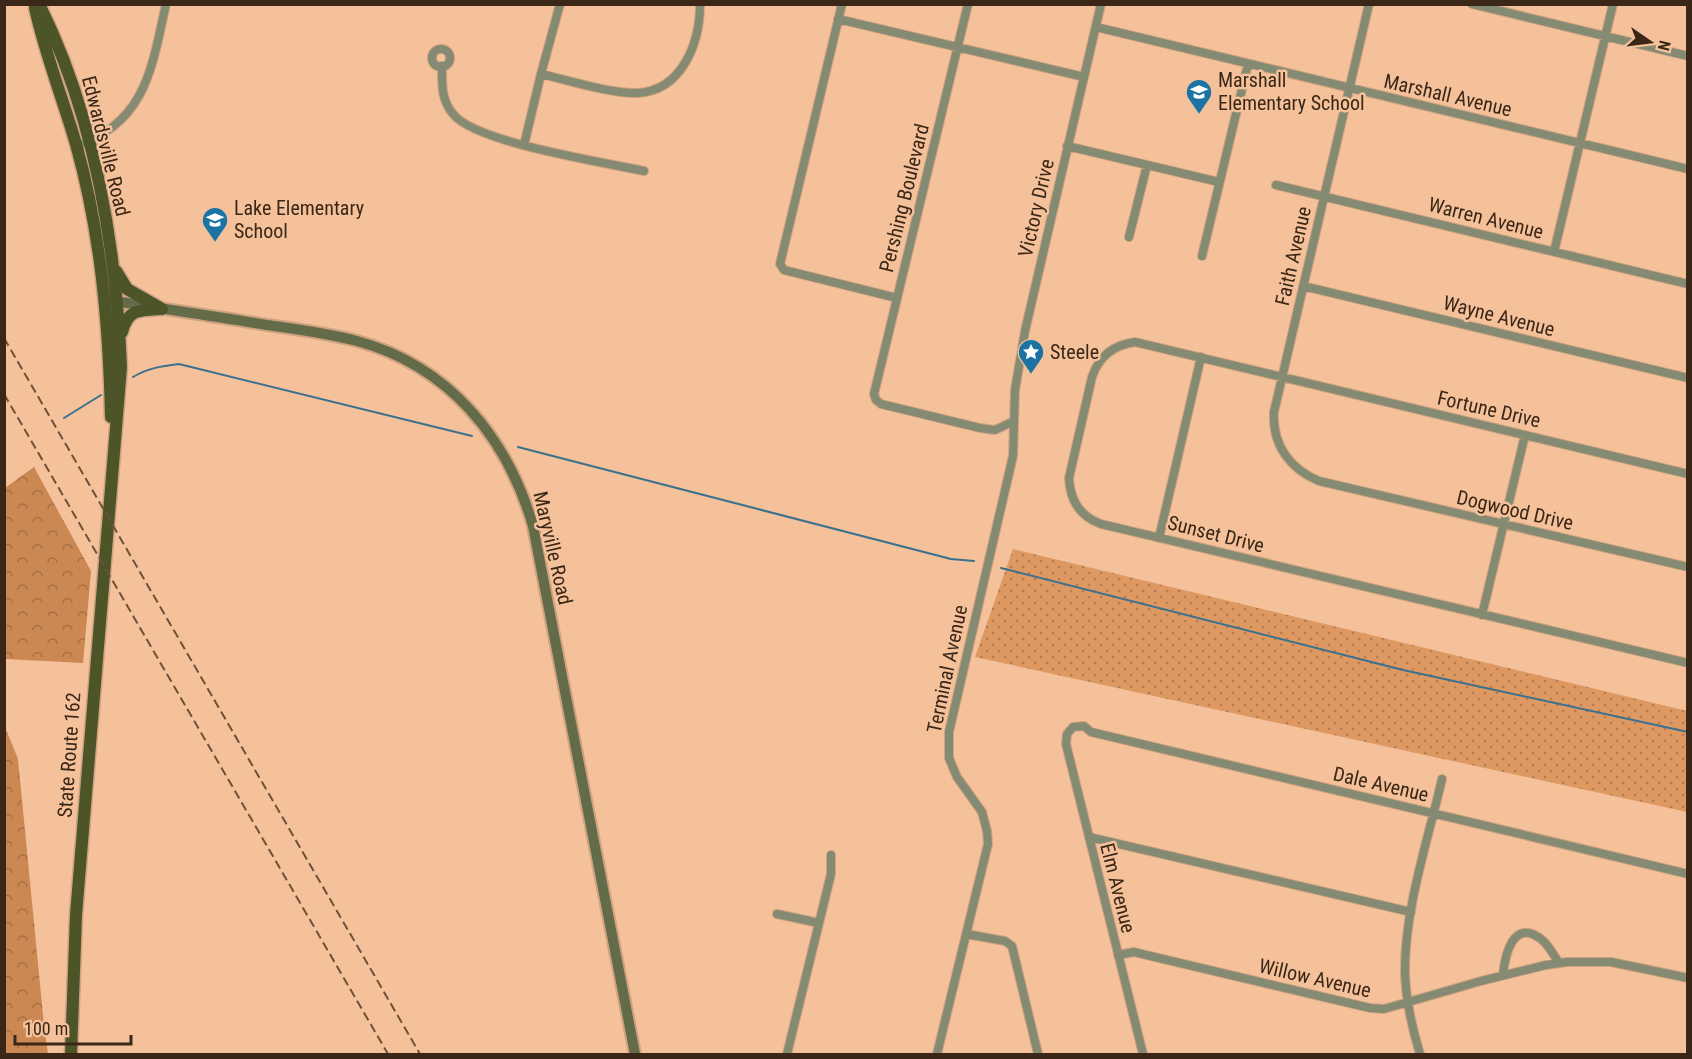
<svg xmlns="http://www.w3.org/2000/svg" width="1692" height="1059" font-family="'Roboto Condensed',sans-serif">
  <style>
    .grass { fill: url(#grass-dots) }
    .forest { fill: url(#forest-crowns) }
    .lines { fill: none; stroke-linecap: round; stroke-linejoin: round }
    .stream { stroke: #3b708e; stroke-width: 2 }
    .street-casing { stroke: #cfa280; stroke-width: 10 }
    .secondary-casing { stroke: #cfa280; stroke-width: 14 }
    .primary-casing { stroke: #cfa280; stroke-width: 15 }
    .street { stroke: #858b73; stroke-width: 8 }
    .secondary { stroke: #636b48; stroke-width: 10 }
    .primary { stroke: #4c5428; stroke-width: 12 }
    .rail { stroke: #6d513b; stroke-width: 2; stroke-dasharray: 9 4.5; stroke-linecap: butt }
    .labels { text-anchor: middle; stroke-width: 5; stroke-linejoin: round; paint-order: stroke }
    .poi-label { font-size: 20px; fill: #3a2717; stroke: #f4c19a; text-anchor: start }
    .street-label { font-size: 20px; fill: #3a2717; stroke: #f4c19a }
  </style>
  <defs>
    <pattern id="grass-dots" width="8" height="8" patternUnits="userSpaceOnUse" patternTransform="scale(1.5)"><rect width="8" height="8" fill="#de9963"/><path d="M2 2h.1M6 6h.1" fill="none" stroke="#b57d51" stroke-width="1.8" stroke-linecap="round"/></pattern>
    <pattern id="forest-crowns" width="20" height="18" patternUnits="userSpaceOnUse" patternTransform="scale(1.5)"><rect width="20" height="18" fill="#cc8852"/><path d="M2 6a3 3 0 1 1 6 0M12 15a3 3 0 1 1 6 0" fill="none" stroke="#a76f43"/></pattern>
  </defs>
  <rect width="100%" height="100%" fill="#f4c19a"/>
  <path class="grass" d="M1013,549l674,162v101l-712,-155z"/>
  <path class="forest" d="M34,467l57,104 -8,92 -78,-4v-171z
    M5,727l13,32 26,266 4,29h-43z"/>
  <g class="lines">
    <path class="stream" d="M133,377c15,-9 29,-11 46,-13l293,72
      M64,418l37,-23
      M518,447l433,112 23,2
      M1001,568l402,102 285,62"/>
    <g class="street-casing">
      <path id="street" d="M842,4l-62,260 4,6 113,28
        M968,4l-94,390 2,6 5,4 99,24 15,2 19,-9
        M1369,4l-95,408c-2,33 16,57 45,69l369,86
        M1472,4l216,52
        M838,19l246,58
        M1096,27l592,142
        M432 58a9 9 0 1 1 18 0a9 9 0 1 1-18 0Z
        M442,66c0,18 -1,35 12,49 24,28 149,47 190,56
        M541,74c26,6 70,20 96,19 45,-2 63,-50 63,-89
        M524,145l17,-71 19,-70
        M76,146c70,-23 76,-79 90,-142
        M1067,146l152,36
        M1276,185l412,99
        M1129,237l18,-72
        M1554,252l59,-248
        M1202,256l46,-192
        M1303,286l385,92
        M1688,474l-553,-132c-22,3 -36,14 -43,35l-23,101c1,22 10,38 32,46l587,139
        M1159,538l42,-181
        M1482,615l43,-180
        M1089,837l322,75
        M777,914l42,9
        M966,934l39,7 7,5 26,108
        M1118,955l16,-3 8,2 228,54 14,1 97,-28 65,-16 21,-3h44l77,16
        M1503,975c2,-20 10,-57 38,-36 8,6 13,17 18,24
        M787,1054l44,-180v-19
        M937,1054l51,-210 -1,-13 -5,-19 -25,-35 -8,-19v-26l64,-276 2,-66 10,-59 76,-327
        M1143,1054l-77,-310 1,-10 6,-7 11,-1 7,6 597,142
        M1420,1054c-8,-26 -14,-53 -15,-81 -1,-62 23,-133 37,-194"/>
    </g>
    <g class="secondary-casing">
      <path id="secondary" d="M109,300c53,9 105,16 158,25 30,4 60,8 90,16 92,25 150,96 176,185l102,528"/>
    </g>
    <g class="primary-casing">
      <path id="primary" d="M39,4c55,111 77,241 82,363l-45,548 -5,139
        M35,8c10,46 28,91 41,136 25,89 33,181 35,273
        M116,271l11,18 35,20
        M122,332c6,-23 17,-22 38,-23"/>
    </g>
    <use href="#street" class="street"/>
    <use href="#secondary" class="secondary"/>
    <use href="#primary" class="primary"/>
    <path class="rail" d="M4,338l416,716
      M4,394l384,660"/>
  </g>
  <defs>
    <g id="school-pin" transform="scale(1.35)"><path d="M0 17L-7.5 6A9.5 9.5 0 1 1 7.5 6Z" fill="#1a73a2" stroke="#f4c19a"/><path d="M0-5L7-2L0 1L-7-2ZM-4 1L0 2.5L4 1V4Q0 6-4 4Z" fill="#fff"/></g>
    <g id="sight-pin" transform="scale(1.35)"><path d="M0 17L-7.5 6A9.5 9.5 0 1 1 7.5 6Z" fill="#1a73a2" stroke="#f4c19a"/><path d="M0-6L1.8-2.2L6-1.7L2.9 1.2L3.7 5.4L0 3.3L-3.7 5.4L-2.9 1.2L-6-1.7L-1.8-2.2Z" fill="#fff"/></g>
  </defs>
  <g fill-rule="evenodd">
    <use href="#school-pin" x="1199" y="92"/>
    <use href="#school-pin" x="215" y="220"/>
    <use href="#sight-pin" x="1031" y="352"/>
  </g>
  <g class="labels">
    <g class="poi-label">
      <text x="1218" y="87">Marshall<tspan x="1218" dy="23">Elementary School</tspan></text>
      <text x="234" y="215">Lake Elementary<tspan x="234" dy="23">School</tspan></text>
      <text x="1050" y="359">Steele</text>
    </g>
    <g class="street-label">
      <text transform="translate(1448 95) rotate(13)" y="7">Marshall Avenue</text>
      <text transform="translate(106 146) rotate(76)" y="7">Edwardsville Road</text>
      <text transform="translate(904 198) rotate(-76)" y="7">Pershing Boulevard</text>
      <text transform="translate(1036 208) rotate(-77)" y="7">Victory Drive</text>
      <text transform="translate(1486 218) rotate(14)" y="7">Warren Avenue</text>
      <text transform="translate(1293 256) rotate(-77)" y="7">Faith Avenue</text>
      <text transform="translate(1499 316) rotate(14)" y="7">Wayne Avenue</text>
      <text transform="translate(1489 409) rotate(13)" y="7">Fortune Drive</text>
      <text transform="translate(1515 510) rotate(13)" y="7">Dogwood Drive</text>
      <text transform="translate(1216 534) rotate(14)" y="7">Sunset Drive</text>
      <text transform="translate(553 548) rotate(77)" y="7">Maryville Road</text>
      <text transform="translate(947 669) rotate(-78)" y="7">Terminal Avenue</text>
      <text transform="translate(69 755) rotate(-86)" y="7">State Route 162</text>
      <text transform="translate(1381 784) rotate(13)" y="7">Dale Avenue</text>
      <text transform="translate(1118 888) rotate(76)" y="7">Elm Avenue</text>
      <text transform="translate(1315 978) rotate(13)" y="7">Willow Avenue</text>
    </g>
  </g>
  <rect width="1692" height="1059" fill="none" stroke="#3a2717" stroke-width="12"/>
  <g transform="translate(1650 42) rotate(104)" stroke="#f4c19a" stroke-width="4.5" paint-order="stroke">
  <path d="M0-4.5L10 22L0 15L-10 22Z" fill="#3a2717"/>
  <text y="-9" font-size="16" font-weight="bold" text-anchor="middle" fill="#3a2717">N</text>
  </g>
  <path d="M15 1035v9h116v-9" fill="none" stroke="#3a2717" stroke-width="3"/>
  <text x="24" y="1035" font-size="18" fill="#3a2717" stroke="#f4c19a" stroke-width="4.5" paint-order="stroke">100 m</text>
</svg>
